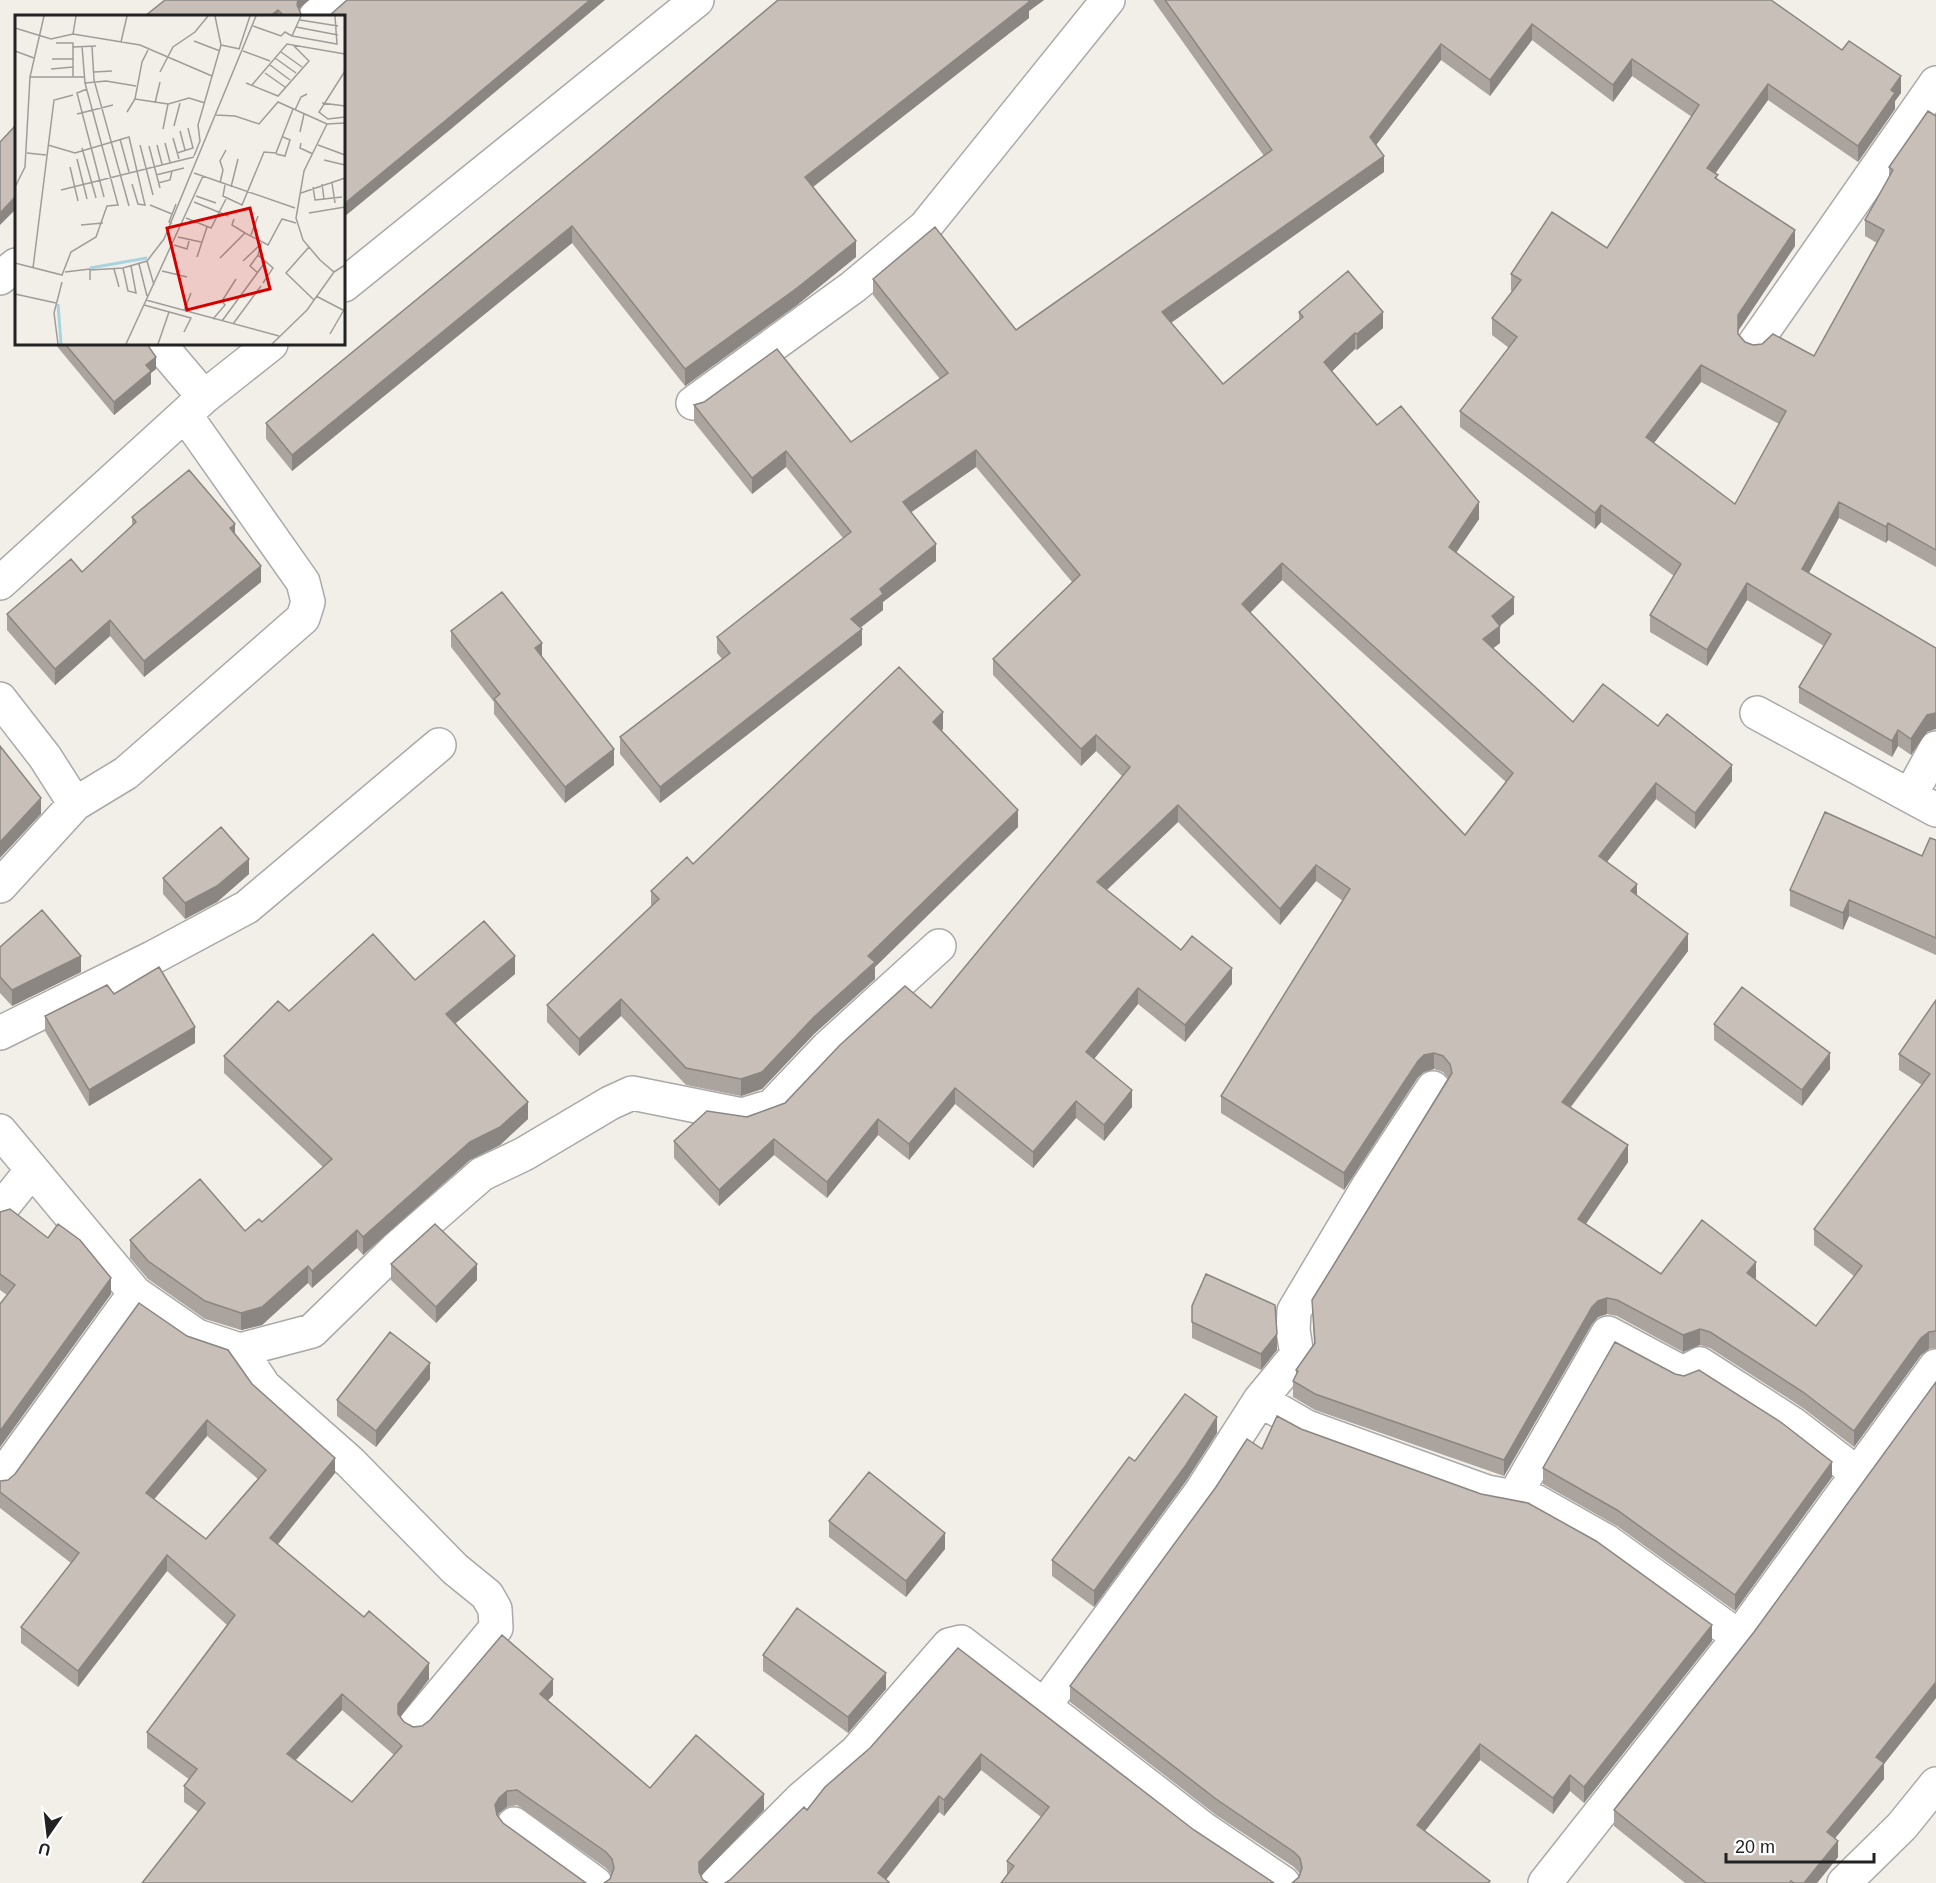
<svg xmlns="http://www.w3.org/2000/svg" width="1936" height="1883" font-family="Arial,sans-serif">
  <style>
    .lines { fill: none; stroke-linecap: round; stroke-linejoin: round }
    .minor-casing { stroke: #a9a9a9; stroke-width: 36 }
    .minor { stroke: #fff; stroke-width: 33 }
    .wall { fill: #aba49e; fill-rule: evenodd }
    .shaded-wall { fill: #8b8681 }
    .building { fill: #c7bfb8; stroke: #8b8681; stroke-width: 1.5; fill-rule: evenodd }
    .inset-river { fill: none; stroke: #aad3df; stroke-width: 3 }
    .inset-road { fill: none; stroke: #9f9d99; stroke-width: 1.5 }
    .view { fill: #d40000; fill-opacity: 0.15; stroke: #d40000; stroke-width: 3 }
    .inset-edge { fill: none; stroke: #222; stroke-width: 3 }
  </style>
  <rect width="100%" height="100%" fill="#f2efe9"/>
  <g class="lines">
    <g class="minor-casing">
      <path id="minor" d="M316,16l20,-16
        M0,278l16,-13
        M344,285l353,-285
        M1755,343l181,-260
        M159,344l45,53
        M693,403l160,-116 72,-60 183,-227
        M0,583l204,-186 67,-53
        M0,699l45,58 30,47 51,-31 177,-155 5,-16 -5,-20 -117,-166
        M1757,713l179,97
        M1910,796l26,-48
        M0,886l75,-82
        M0,1033l152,-75 95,-51 192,-162
        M0,1131l135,162 62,43 43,14 72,-19 84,-82 86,-75 42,-20 86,-51 22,-10 110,22 30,-9 55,-58 112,-102
        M0,1210l32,-40
        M240,1350l24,36 86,76 105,107 32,26 8,14 1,19 -80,96
        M1260,1400l47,27 180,65 48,9 71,40 133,96
        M0,1479l135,-186
        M1515,1495l93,-162 75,40 17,-9 93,60 65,50
        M1044,1706l157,-214 59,-92 37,-45 -4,-25 1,-19 75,-126 64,-97
        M514,1824l81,59
        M717,1883l85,-85 54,-46 93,-107 12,-3 244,188 78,53
        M1545,1883l194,-246 197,-271
        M1844,1883l58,-57 34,-42"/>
    </g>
    <use href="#minor" class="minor"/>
  </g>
  <path class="wall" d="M778,0h266l-15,11v7l-216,169 43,70 -59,48 -112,81 -113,-143 -280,228 -26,-32v-16l333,-273z
    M1153,0h618l130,93 -6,8v8l-37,53 -90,-62 -53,73 3,7 77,66 -57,85v3l7,8 8,3 61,11 63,-113 -12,-7v-16l24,-43v-10l47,-51v451l-48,-27 -2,3 -47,-25 -30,55 118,159 -16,23 -13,-9 -6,11 -93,-54v-16l25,-41 -77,-46 -40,66 -57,-34v-17l24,-39 -73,-54 -6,7 -135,-102v-16l49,-63 -17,-13v-17l21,-27h-2v-17l96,-26 85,-131 -60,-41 -19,26 -81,-62 -42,56 -49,-36 -65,85 8,27 -213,151 52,61 76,-63v-9l84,16 -26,22 -2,-1 -23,22 45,54 102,94 -23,34 58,61 -14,12v17l-7,5 80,74 85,4 74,55 -37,48 -39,-30 -49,63 30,34 51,55 -117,156 57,55 -42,62 75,50 95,4 -1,1 61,47 38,-50 -40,-31v-16l108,-144 -23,-15v-16l37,-54v348l-7,1 -8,6 -67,92 -51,-39 -93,-60 -10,-3 -17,7 -66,-36 -10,-2 -9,3 -6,7 -88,152 -189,-66 -22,-13v-16l3,-6v-5l18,-26 -2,-44 136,-222 -5,-6 -9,-3 -10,3 -6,5 -74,113 -123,-77v-17l122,-195 -27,-20 -36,44 -102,-103 -71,68 74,60 51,34 -47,58 -47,-38 -44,55 38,48 -28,34 -28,-23 -43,50 -78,-64 -46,56 -31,-25 -51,63 -53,-43 -55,51 -45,-48v-17l111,-38 146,-95 191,-232 -26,-25 -15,15 -88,-91v-16l79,-77 -96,-115 -65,45 25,49 -53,41v8l-23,18 2,17 -202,158 -40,-49v-17l102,-78 -5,-6v-16l126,-99 -57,-71 -34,27 -58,-72v-17l157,37 89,-63 -67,-84v-16l143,51 248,-174zM1701,382l78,42 -44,80 -81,-61zM1282,580l224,202 -41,53 -215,-222z
    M299,9l2,5 3,2h-159z
    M55,344h92l9,25 -5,4v11l-37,31z
    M132,517l103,17 26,48 -117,95 -34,-41 -55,49 -48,-55v-16l75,-42 50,-46z
    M451,631l91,26 72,108 -49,38 -71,-89v-12l-43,-55z
    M943,729l-1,2 76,96 -143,140v12l-61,55 -52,55 -21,7 -55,-11 -65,-69 -42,40 -32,-34v-17l104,-98v-16l42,-27z
    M1936,840v115l-87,-39 -6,14 -53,-24v-16l132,-34z
    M249,874l-32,28 -32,17 -22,-25v-16z
    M0,947l81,25 -69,34 -12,-13z
    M515,974l-59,49 72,96 -28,26 -30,15 -107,95 -6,-7 -45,40 -4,-5 -46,42 -21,5 -36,-11 -57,-40 -18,-21v-18l115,-9 17,-9 61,-55 -99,-94v-17l65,-45 126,-31z
    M45,1016l150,27 -106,63 -44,-75z
    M1714,1024l116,45 -28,37 -88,-66z
    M0,1212l111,82 -111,153v-143l7,-9 -7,-5z
    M391,1264l86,16 -41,43 -45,-43z
    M1192,1306l85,44 -16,20 -69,-32z
    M430,1379l-54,68 -39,-31v-16z
    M1936,1382v316l-52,66v15l-49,59 3,19 -21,26h-132l-71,-57v-16l140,-178z
    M252,1384l83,89 -57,71 151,135 -29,38 4,5 9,5 9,-1 131,-31 -5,5 102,88 114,22 -63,66 -91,3 1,-5 -5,-6 -89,-63 -10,2 -8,6 -1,3 -300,-4 -14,-10v-16l6,-6 -43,-32v-16l80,-107 -60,-54 -89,116 -57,-44v-16l50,-64 -71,-55v-27l8,-1zM207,1436l51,43 -52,60 -52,-40zM342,1710l52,45 -42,47 -56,-42z
    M1301,1429l411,212 -128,162 -14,-12 -17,23 -73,-54 -55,71 65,52 -191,-6 1,-3 -6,-7 -78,-52 -146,-113v-16l192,-237z
    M1217,1433l-31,48 -92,126 -42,-31v-16l83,-99z
    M1543,1468l289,9 -97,134 -118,-85 -74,-42z
    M829,1521l116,28 -39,48 -77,-60z
    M958,1648l236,182 -187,46v-15l34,-44 -60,-47 -37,46 -5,-4 -53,68 3,3 -159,-3 77,-70 63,-62z
    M763,1655l123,34 -38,44 -85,-62z"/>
  <path class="shaded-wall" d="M298,0h11l-11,10 -1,6z
    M590,0h15l-154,129 -107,88v-13z
    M1026,0h18l-15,11v7l-224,175v-16z
    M278,10v6h-8z
    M1532,24v16l-42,56v-16z
    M1441,44v16l-71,93v-16z
    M1632,59v17l-19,26v-17z
    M1901,76v17l-6,8v8l-37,53v-16l33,-56z
    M1768,84v16l-61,85v-17z
    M1384,156v16l-222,157v-17z
    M16,196v13l-16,16v-12z
    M572,226v17l-280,228v-16z
    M1795,230v16l-57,85v-16z
    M856,241v16l-59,48 -112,81v-17z
    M1383,312v16l-26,22v-16z
    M1355,333v16l-31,30v-17z
    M156,357v12l-5,4v11l-37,31v-13l32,-37z
    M1701,365v17l-55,71v-16z
    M976,450v17l-73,51v-16z
    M786,451v16l-34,27v-16z
    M1479,502v17l-30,44v-16z
    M1839,502v16l-37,67v-16z
    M1601,505v17l-6,7v-16z
    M1888,523v17l-2,3v-16z
    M235,524v16l-5,-12z
    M936,544v17l-53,41v8l-32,25v-16l29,-30z
    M1282,563v17l-40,41v-17z
    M261,566v16l-117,95v-16z
    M1747,583v17l-40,66v-16z
    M1514,597v17l-22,18v-16z
    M110,620v16l-55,49v-16z
    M1500,626v17l-17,13v-17z
    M862,629v16l-202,158v-16z
    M542,643v16l-7,-11z
    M943,712v17l-10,10v-17z
    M1936,713v16l-9,3 -16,23v-16l16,-24z
    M1898,730v16l-6,11v-16z
    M1096,735v16l-15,15v-17z
    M614,749v16l-49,38v-16z
    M1732,765v16l-37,48v-16z
    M1656,783v16l-57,73v-16z
    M41,798v16l-41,44v-16z
    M1178,805v17l-81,77v-17z
    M1018,810v17l-143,140v12l-61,55 -52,55 -21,7v-17z
    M249,859v15l-32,28 -32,17v-16z
    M1316,865v16l-36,44v-16z
    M1637,884v16l-6,-9z
    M1849,900v16l-6,14v-17z
    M1688,934v17l-126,167v-16z
    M81,956v16l-69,34v-16z
    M515,956v18l-69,57v-17z
    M1232,968v16l-47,58v-17z
    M1138,988v16l-52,65v-17z
    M621,999v17l-42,40v-17z
    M195,1027v16l-106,63v-16z
    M1434,1053v16l-10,3 -6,5 -74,113v-17l74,-112 6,-6z
    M1830,1053v16l-28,37v-16z
    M955,1088v16l-46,56v-16z
    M1132,1090v17l-28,34v-16z
    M1076,1101v17l-43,50v-16z
    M528,1102v17l-28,26 -30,15 -107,95v-18l107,-95z
    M878,1119v16l-51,63v-16z
    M774,1139v16l-55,51v-16z
    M1628,1145v17l-50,73v-16z
    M357,1230v18l-45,40v-17z
    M1756,1262v16l-9,11v-16z
    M477,1264v16l-41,43v-16z
    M308,1266v17l-46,42 -21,5v-17z
    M111,1278v16l-111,153v-16z
    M1607,1298v16l-9,3 -6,7 -88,152v-16l88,-153 6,-6z
    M1700,1329v16l-17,7v-17z
    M1929,1332v17l-8,6 -67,92v-16l67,-93z
    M1277,1334v16l-16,20v-16z
    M430,1363v16l-54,68v-16z
    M1217,1417v16l-31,48 -92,126v-16z
    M207,1420v16l-61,73v-16z
    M335,1458v15l-65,81v-16z
    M1832,1462v15l-97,134v-16z
    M945,1533v16l-39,48v-16z
    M167,1555v16l-89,116v-16z
    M1712,1625v16l-128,162v-16z
    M429,1663v16l-31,41v-16z
    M886,1673v16l-38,44v-16z
    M553,1679v16l-13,14v-15z
    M1936,1682v16l-52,66v15l-57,69v-16l49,-75z
    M342,1694v16l-55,59v-15z
    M1480,1744v16l-63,81v-16z
    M981,1754v16l-37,46v-16z
    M1570,1775v16l-17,23v-16z
    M507,1791v16l-8,6 -4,8v-16l4,-7z
    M764,1794v16l-65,68v-16z
    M939,1796v16l-56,71 -5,-10z
    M1838,1841v16l-21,26h-13z"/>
  <path class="building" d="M165,0h133l-1,5 4,9 3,2h-20l-6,-6 -8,6h-125z
    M347,0h243l-139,116 -107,88v-188h-15z
    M778,0h250l1,2 -224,175 51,64 -59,47 -112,81 -113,-143 -280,229 -26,-32 333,-273z
    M1165,0h606l71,50 7,-9 52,35 -10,14 4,3 -37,53 -90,-62 -61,84 11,7 -3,3 80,52 -57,85v19l7,8 8,3 9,-1 11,-10 41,22 70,-126 -19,-10 28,-50 -4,-3 39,-56 8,5v434l-48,-27 -2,4 -47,-25 -37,67 134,79v65l-9,2 -16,24 -13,-9 -6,11 -93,-54 32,-53 -84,-51 -40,67 -57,-35 31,-51 -80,-59 -6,8 -135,-102 57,-74 -25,-19 29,-38 -10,-6 41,-62 55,36 92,-143 -67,-46 -19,26 -81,-61 -42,56 -49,-36 -71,93 14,19 -222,156 61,72 80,-67 -4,-5 49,-41 35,41 -26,22 -2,-1 -31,29 53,63 24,-19 78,96 -30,45 65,50 -22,19 8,10 -17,13 90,83 30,-38 55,42 9,-12 65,51 -37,48 -39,-30 -57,73 38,28 -6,7 57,43 -126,168 66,43 -50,74 83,55 41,-54 54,42 -9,11 69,53 46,-60 -48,-37 116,-155 -31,-20 37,-54v331l-7,1 -8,6 -67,93 -51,-39 -93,-60 -10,-3 -17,6 -66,-35 -10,-2 -9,3 -6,6 -88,153 -189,-66 -22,-13 5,-10 -2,-1 19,-27 -3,-43 140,-227 -2,-9 -7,-8 -9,-3 -10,2 -6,6 -74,112 -123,-77 129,-207 -34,-24 -36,44 -102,-104 -81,77 84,68 11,-14 40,32 -47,57 -47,-37 -52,64 46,38 -28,35 -28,-24 -43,51 -78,-64 -46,56 -31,-25 -51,63 -53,-43 -55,51 -45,-49 33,-30 40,6 38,-14 55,-58 65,-59 26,22 199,-241 -34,-32 -15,14 -88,-90 87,-84 -104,-125 -73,52 33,42 -56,45 3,5 -32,25 11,10 -202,158 -40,-50 110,-84 -13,-16 134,-105 -65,-81 -34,27 -58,-73 10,-3 73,-53 74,93 97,-69 -75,-94 62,-52 81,103 256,-180zM1701,365l85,46 -51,93 -89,-67zM1282,563l231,210 -48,62 -223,-231z
    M16,125v71l-16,17v-71z
    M65,344h82l9,13 -10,8 5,6 -37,31z
    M189,470l46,54 -5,4 31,38 -117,95 -34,-41 -55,49 -48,-55 64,-55 11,13 54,-50 -4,-5z
    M502,592l40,51 -7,5 79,101 -49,38 -71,-88 6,-5 -49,-63z
    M899,667l44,45 -10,10 85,88 -150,146 7,6 -61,55 -52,55 -21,7 -55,-11 -65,-69 -42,40 -32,-34 112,-106 -8,-8 36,-34 6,7z
    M0,746l41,52 -41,44z
    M1825,812l97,44 8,-18 6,2v98l-87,-38 -6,13 -53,-23z
    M221,827l28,32 -32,27 -32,17 -22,-25z
    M42,910l39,46 -69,34 -12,-13v-30z
    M484,921l31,35 -69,58 82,88 -28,25 -30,15 -107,95 -6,-7 -45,41 -4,-5 -46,41 -21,6 -36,-12 -57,-40 -18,-21 70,-61 45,52 14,-12 3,3 70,-63 -108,-103 54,-55 11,10 84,-77 42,46z
    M159,967l36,60 -106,63 -44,-74 62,-31 7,9z
    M1742,987l88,66 -28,37 -88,-66z
    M10,1209l38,29 10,-14 22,16 31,38 -111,153v-127l15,-19 -15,-11v-62z
    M435,1224l42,40 -41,43 -45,-43z
    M1206,1274l69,31 2,29 -16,20 -69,-32v-16z
    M139,1303l48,33 41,14 24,34 83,74 -65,80 94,79 5,-6 60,52 -31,41v10l6,8 9,5 9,-1 8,-6 72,-85 51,44 -13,15 110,94 46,-53 68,59 -65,68v10l4,8 5,3h-104l6,-4 4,-11 -2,-9 -6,-7 -89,-62 -10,1 -8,7 -4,7 2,10 6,8 83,60h-444l63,-80 -21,-17 13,-17 -50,-37 88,-117 -68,-60 -89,116 -57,-44 58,-74 -79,-61v-11l8,-1 7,-6zM207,1420l59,50 -60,69 -60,-46zM342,1694l60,52 -50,56 -65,-48z
    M390,1332l40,31 -54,68 -39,-31z
    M1615,1342l60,32 9,2 15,-6 83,53 50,39 -97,133 -118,-85 -74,-42z
    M1936,1382v300l-60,75 8,6 -57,69 11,9 -34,42h-10l-3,-2 -2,2h-83l-92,-73 140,-178z
    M1185,1394l32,23 -31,48 -92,126 -42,-31 77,-103 6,4z
    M1277,1416l24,13 180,65 47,9 68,38 116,84 -128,162 -14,-12 -17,23 -73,-54 -63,81 73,56 -2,2h-196l7,-6 3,-9 -2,-10 -6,-6 -78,-53 -146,-113 146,-199 31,-48 15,10z
    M869,1472l76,61 -39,48 -77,-60z
    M797,1608l89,65 -38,44 -85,-62z
    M958,1648l236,182 80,53h-273l13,-17 -7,-5 42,-54 -68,-53 -37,46 -5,-4 -61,77 11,9 -1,1h-163l5,-3 74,-73 3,3 18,-23 45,-39z"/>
  <g transform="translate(15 15)">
    <rect width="330" height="330" fill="#f2efe9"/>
    <path class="inset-river" d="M75,253l57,-10M43,289l3,40"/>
    <path class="inset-road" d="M286,1l-9,20 45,8 -2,-28M285,5l38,6M238,11l28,10 4,-4 7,4M281,12l42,8M0,13l36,11 22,-5 67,11 72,31M58,19l3,-18M179,26l26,10M106,27l6,-26M41,28h17v34M206,30l19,4M77,31l2,34 35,126M58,32l23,-1M224,34l11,-33M0,36l19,7M228,36l27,10M266,37l21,15M260,43l21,15M37,44h21M255,50l20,15M36,54l22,-2M330,56l-26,41 9,7 17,-2M79,57l18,-1M145,57l13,-25 22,-15 13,-16M250,58l20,14M15,62h54M70,68l21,-2 30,5M231,68l32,13 31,-35 -16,-16M237,70l35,-41 58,10M72,74l-10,4 27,104M120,84l33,5M140,88l5,-21M307,88l23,3M280,95l6,-13 6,-3M112,97l8,-13 7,-37 6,-12M62,99l36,-9M201,100l19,1 24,8 19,-22 49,22 18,-1M312,109l-23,47 -8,47 7,22 17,20 14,12 11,-7M159,111l6,-23M148,114l5,-25 21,-6 16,5M165,116l5,19M285,117l4,-18M158,123l6,21M105,124l9,33M150,128l5,19M286,128l-1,5 13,6M33,130l27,8 54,-16 16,68 -7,-1 -6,-20M125,130l13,50M142,130l5,19M303,130l27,10M134,131l11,42M67,133l14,50M12,138l19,2M162,138l16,-5 -5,-20M261,139l9,2 5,-16 -7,-3M179,141l6,-15 -2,-16 23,-80 -6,-29M62,144l10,40M309,145l21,5M55,152l8,34M179,158l101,35M141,160l28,-7M143,168l12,-3 2,-9M205,168l3,-13 -3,-9 6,-11M317,168l3,20M210,170l-2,11 19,9 22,-53 12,1 17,-44M0,172l10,-20 5,-90 14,-61M216,172l7,-28M298,172l2,13 9,-1 -2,-15M46,175l133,-33M286,178l44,-15M181,181l20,7M309,184l18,-2M179,187l34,14M135,190l22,9M294,198l36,-6M171,203l25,10 15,-29M219,204l-2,6 13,8M157,209l-3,-2 7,-18M66,210l22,-2M236,220l7,-19M163,222l23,5M159,230l13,4 2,-8M294,232l-23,26 28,27M182,242l10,-30M205,243l25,-25 23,12 14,-26 14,4M132,246l7,24M228,246l18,-17 -3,11M0,248l47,12 9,-23 25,-15 11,-31 11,-1 -33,-122 -3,-37M124,249l8,32M18,253l21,-168 19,-5M108,253l5,23 8,2 -5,-27M99,254l5,18M147,256l25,6M50,257l25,-3M243,258l-8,-7 8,-11 15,13 -10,15M75,265v-10l33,-2 24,-7 17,-22 92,-223M0,279l41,9M301,281l27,14M131,285l133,36M129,290l47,13 -7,14M169,296l7,-18M198,304l12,-14 -3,-4 14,-22M207,306l44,-60M218,309l28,-38M315,319l15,-26M43,329l-4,-31 8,-31M111,329l77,-168M143,329l11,-32M257,329l35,-34 27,-38"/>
    <path class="view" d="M235,193l20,81 -83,21 -20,-82z"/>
    <rect width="330" height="330" class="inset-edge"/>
  </g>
  <g transform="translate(48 1835) rotate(194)" stroke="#ffffff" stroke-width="4.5" paint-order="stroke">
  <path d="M0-4.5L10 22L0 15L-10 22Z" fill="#222222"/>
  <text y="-9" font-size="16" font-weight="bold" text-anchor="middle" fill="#222222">U</text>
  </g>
  <path d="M1726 1853v9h148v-9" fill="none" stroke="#222222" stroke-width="3"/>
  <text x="1735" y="1853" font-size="18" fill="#222222" stroke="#ffffff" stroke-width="4.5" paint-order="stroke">20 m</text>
</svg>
